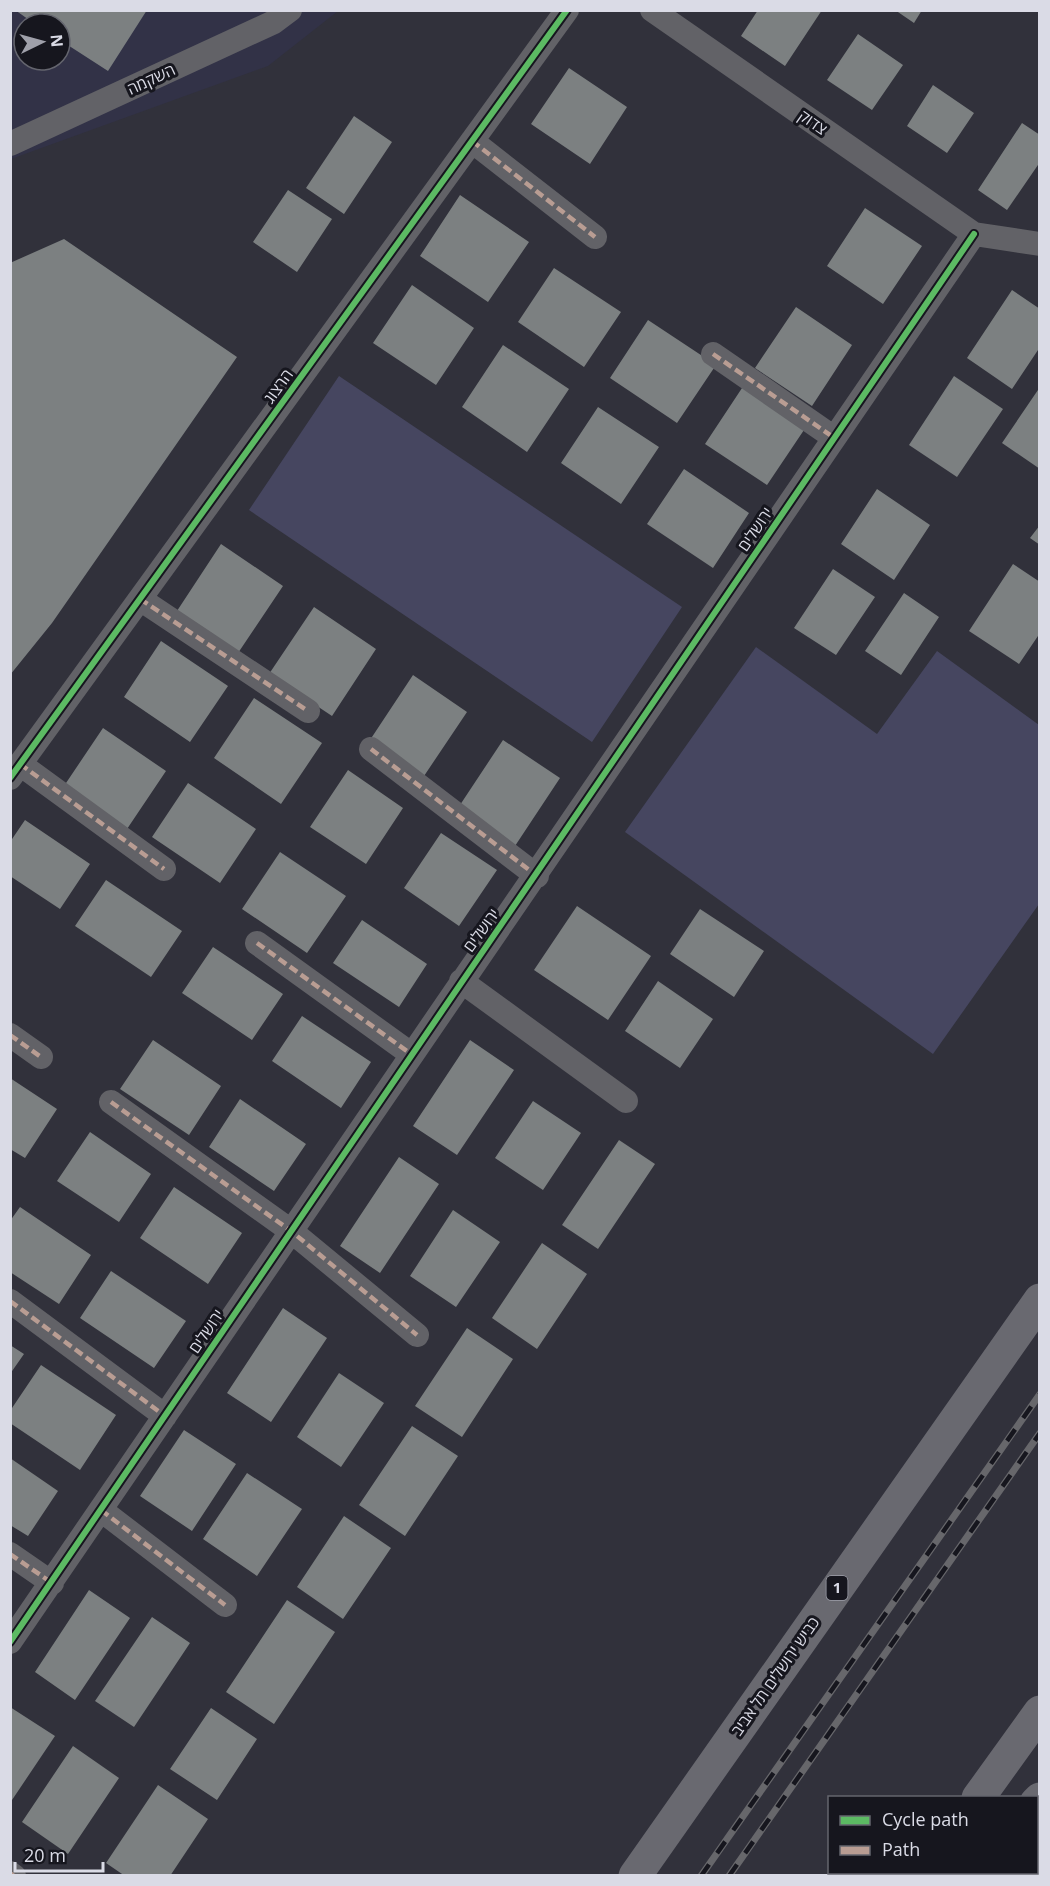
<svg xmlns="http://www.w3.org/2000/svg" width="1050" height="1886" font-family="'Open Sans',Heebo,sans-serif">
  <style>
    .built { fill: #323247; fill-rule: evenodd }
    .green { fill: #464660 }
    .building { fill: #7c8081 }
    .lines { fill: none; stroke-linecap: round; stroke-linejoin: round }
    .minor { stroke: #626267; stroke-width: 24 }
    .motorway { stroke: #696970; stroke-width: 33 }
    .rail-casing { stroke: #67676b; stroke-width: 7 }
    .rail { stroke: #16161e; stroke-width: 4.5; stroke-dasharray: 14; stroke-linecap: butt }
    .quiet { stroke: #b99d93; stroke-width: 4.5; stroke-dasharray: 9 4.5; stroke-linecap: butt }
    .cycleway-casing { stroke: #16161e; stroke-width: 10 }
    .cycleway { stroke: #5cba63; stroke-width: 6 }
    .labels { text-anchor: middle; stroke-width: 6; stroke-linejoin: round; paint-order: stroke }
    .shield { fill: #16161e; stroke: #9fa0aa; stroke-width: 1.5 }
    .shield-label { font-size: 15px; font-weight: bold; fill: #dadbe6 }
    .street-label { font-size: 16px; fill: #dadbe6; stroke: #16161e }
  </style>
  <rect width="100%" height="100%" fill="#31313b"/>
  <path class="built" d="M11,11h327l-70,55 -257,93zM24,24h36v36h-36z"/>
  <path class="green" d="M339,376l343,231 -90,135 -343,-232z
    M756,647l121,87 60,-83 102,74v179l-106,150 -308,-222z"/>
  <path class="building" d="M15,10h132l-39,61 -48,-31v-16h-25z
    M758,10h64l-37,56 -44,-30z
    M895,10h27l-8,13z
    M858,34l45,31 -31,45 -45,-30z
    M569,68l58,39 -37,57 -59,-40z
    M933,85l41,28 -27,40 -40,-27z
    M354,116l38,26 -48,72 -38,-26z
    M1022,123l18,12v27l-33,48 -29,-20z
    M288,190l44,29 -35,53 -44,-30z
    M460,195l69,47 -41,60 -68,-46z
    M865,208l57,38 -39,58 -56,-38z
    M64,239l173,118 -185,266 -42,52v-412z
    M554,268l67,44 -37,55 -66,-45z
    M412,285l62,43 -38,57 -63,-42z
    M1012,290l28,19v38l-28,42 -45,-31z
    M796,307l56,38 -40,61 -57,-38z
    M648,320l68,45 -39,58 -67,-45z
    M503,345l66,44 -42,63 -65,-45z
    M954,376l49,33 -46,68 -48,-32z
    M744,385l62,42 -39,58 -62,-41z
    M1040,387v82l-38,-26z
    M598,407l61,40 -38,57 -60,-41z
    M684,469l65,44 -36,55 -66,-44z
    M877,489l53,36 -36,55 -53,-36z
    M1040,525v20l-10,-7z
    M221,544l62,42 -47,70 -61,-42z
    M1013,564l27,18v51l-21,31 -50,-33z
    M833,569l42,28 -39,58 -42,-27z
    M904,593l35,24 -38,58 -36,-24z
    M314,607l62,42 -44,67 -63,-42z
    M161,641l67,45 -38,56 -66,-45z
    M413,675l54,37 -43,64 -54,-36z
    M254,698l68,45 -41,61 -67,-46z
    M103,728l63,43 -39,58 -63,-43z
    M503,740l57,38 -45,68 -57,-38z
    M348,770l55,38 -37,56 -56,-37z
    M188,783l68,46 -36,54 -68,-46z
    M25,820l65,44 -30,45 -50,-33v-34z
    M441,833l56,37 -38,56 -55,-38z
    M280,852l66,44 -39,57 -65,-44z
    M106,880l76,51 -31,46 -76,-51z
    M577,906l74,50 -43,64 -74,-50z
    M700,909l64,42 -30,46 -64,-43z
    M362,920l65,44 -28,43 -66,-44z
    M213,947l70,47 -31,46 -70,-47z
    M658,981l55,38 -33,49 -55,-37z
    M302,1016l69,46 -30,46 -69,-47z
    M153,1040l68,46 -32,49 -69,-46z
    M470,1040l44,30 -57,85 -44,-29z
    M10,1078l47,31 -32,49 -15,-9z
    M240,1099l66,45 -32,47 -65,-44z
    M533,1101l48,32 -38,57 -48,-32z
    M90,1132l61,42 -32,48 -62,-41z
    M619,1140l36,24 -57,85 -36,-24z
    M399,1157l40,27 -59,89 -40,-27z
    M174,1187l68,46 -34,51 -68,-46z
    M20,1207l71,48 -32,49 -49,-32v-51z
    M453,1210l47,32 -44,65 -46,-31z
    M542,1243l45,31 -50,75 -45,-31z
    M111,1271l75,50 -32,47 -74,-50z
    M283,1308l44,30 -56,84 -44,-29z
    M467,1328l46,31 -51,78 -47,-31z
    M10,1345l14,9 -14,20z
    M41,1365l75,50 -36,55 -70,-47v-12z
    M339,1373l45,30 -43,64 -44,-30z
    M412,1426l46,30 -53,80 -46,-31z
    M184,1430l52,34 -44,67 -52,-35z
    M10,1458l48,33 -30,45 -18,-11z
    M247,1473l55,36 -45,67 -54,-37z
    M344,1516l47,32 -48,71 -46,-32z
    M89,1590l41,28 -55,82 -40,-28z
    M287,1600l48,32 -61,92 -48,-32z
    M152,1617l38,26 -56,84 -39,-26z
    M10,1707l45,29 -45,67z
    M211,1708l46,31 -40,61 -47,-31z
    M73,1746l46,32 -51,76 -46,-32z
    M158,1785l50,34 -38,57h-45l-19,-13z"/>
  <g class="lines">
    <path class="minor" d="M652,10l322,224 66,10
      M472,141l123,96
      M10,144l264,-122 16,-12
      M713,354l120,83
      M140,599l168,112
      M371,749l166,127
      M20,764l144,105
      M10,778l557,-768
      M257,943l154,111
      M461,981l165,120
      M10,1035l31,22
      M111,1102l180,129 126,104
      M10,1301l155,115
      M101,1510l124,95
      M10,1554l42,29
      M10,1642l964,-1408
      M10,1873l4,3"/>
    <path class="motorway" d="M978,1798l62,-86
      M1036,1803l4,-4
      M635,1876l405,-576
      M922,1876l2,-4
      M985,1876l2,-4"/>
    <g class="rail-casing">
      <path id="rail" d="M701,1876l339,-482
        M729,1876l311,-443"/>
    </g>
    <use href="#rail" class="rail"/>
    <path class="quiet" d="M472,141l123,96
      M713,354l120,83
      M140,599l168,112
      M371,749l166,127
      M20,764l144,105
      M257,943l154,111
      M10,1035l31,22
      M111,1102l180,129 126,104
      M10,1301l155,115
      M101,1510l124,95
      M10,1554l42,29
      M10,1873l4,3"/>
    <g class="cycleway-casing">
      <path id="cycleway" d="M10,778l557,-768
        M10,1642l964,-1408"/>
    </g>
    <use href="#cycleway" class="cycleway"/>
  </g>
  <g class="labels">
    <rect class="shield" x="826.5" y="1576" width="21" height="24" rx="4.5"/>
    <g class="shield-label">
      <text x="837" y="1593">1</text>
    </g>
    <g class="street-label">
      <text transform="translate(151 79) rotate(-25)" y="6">השקמה</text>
      <text transform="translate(813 122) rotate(35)" y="6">צדוק</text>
      <text transform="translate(278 386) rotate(-54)" y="6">הרצוג</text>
      <text transform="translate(755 529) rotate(-56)" y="6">ירושלים</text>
      <text transform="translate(481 930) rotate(-54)" y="6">ירושלים</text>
      <text transform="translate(206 1331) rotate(-56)" y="6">ירושלים</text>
      <text transform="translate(775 1676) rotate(-55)" y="6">כביש ירושלים תל אביב</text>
    </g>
  </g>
  <rect width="1050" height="1886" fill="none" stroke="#dadbe6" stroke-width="24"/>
  <rect x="828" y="1796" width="210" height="78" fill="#16161e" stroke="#64656e" stroke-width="1.5"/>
  <rect x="840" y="1816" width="30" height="9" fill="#5cba63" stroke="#64656e" stroke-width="1.5"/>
  <text x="882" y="1826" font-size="18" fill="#dadbe6">Cycle path</text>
  <rect x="840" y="1846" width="30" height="9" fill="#b99d93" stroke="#64656e" stroke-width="1.5"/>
  <text x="882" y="1856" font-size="18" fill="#dadbe6">Path</text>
  <g transform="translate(42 42) rotate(85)"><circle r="28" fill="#16161e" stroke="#64656e" stroke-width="1.5"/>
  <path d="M0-4.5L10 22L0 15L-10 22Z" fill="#9fa0aa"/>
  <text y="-9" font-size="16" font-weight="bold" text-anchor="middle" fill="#dadbe6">N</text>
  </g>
  <path d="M15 1862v9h88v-9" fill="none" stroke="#dadbe6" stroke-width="3"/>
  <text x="24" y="1862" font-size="18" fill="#dadbe6" stroke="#16161e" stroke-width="4.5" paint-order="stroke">20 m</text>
</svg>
